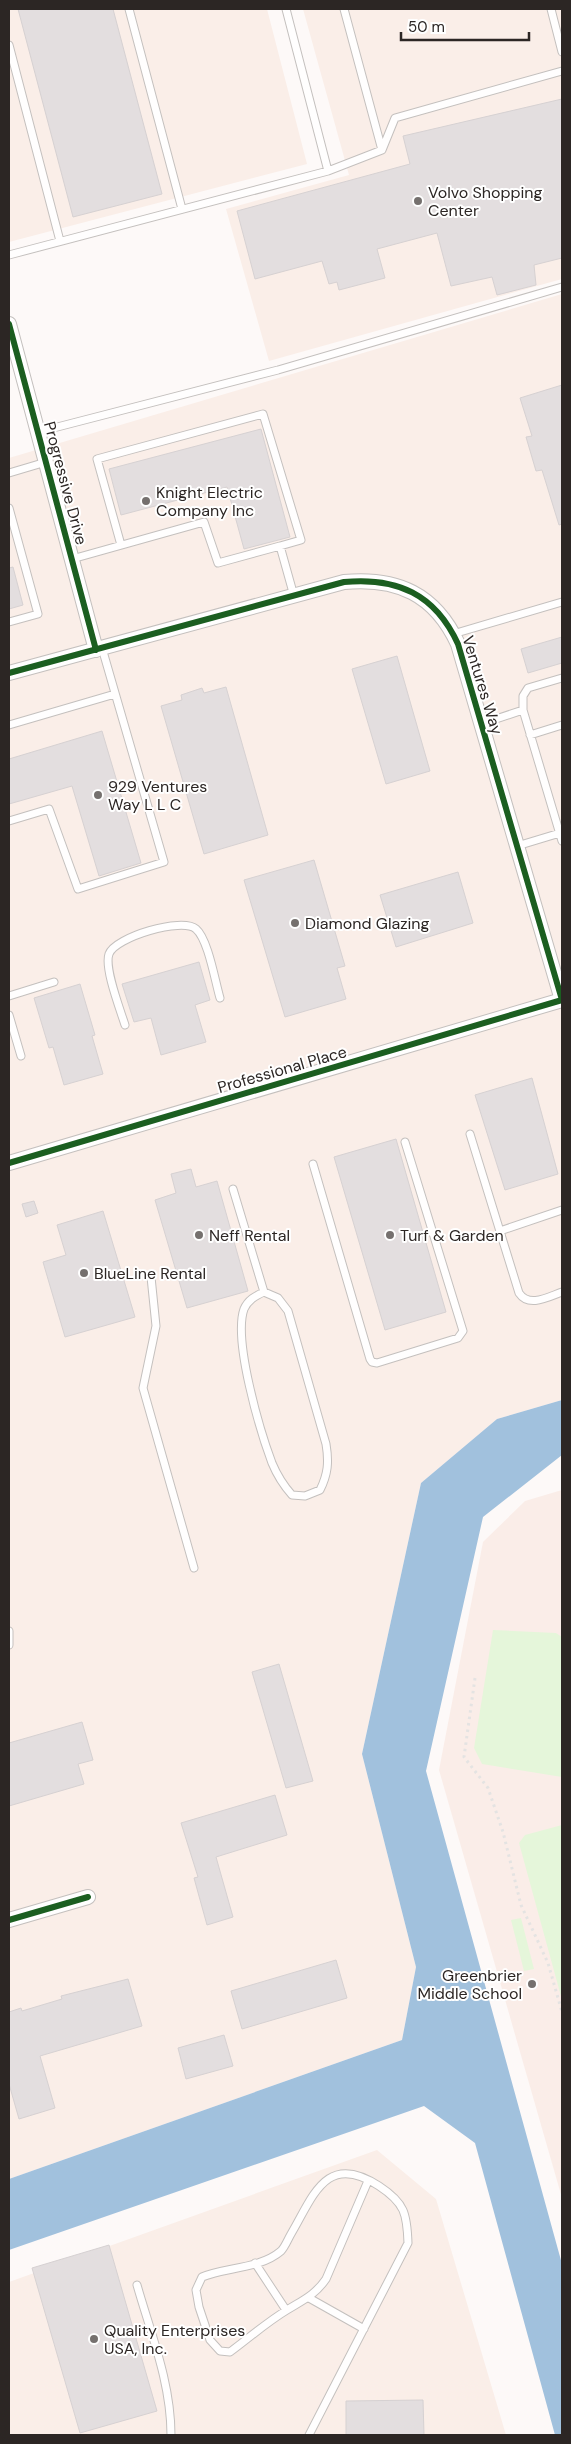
<svg xmlns="http://www.w3.org/2000/svg" width="571" height="2444" font-family="'DM Sans',sans-serif">
  <style>
    .commercial { fill: #faeee8 }
    .education { fill: #faede8 }
    .green { fill: #e5f6da }
    .water { fill: #a1c1dd }
    .building { fill: #e3dedf; stroke: #d6d1d2 }
    .lines { fill: none; stroke-linecap: round; stroke-linejoin: round }
    .lane-casing { stroke: #c4c0be; stroke-width: 9 }
    .street-casing { stroke: #c4c0be; stroke-width: 16 }
    .path { stroke: #e4e3e2; stroke-width: 3; stroke-dasharray: 2.5 4; stroke-linecap: butt }
    .lane { stroke: #fffefe; stroke-width: 7 }
    .street { stroke: #fffefe; stroke-width: 14 }
    .cycleway-casing { stroke: #fff; stroke-width: 9 }
    .cycleway { stroke: #1b5e20; stroke-width: 6 }
    .poi-dot { fill: #75706e; stroke: #fff; stroke-width: 2 }
    .labels { text-anchor: middle; stroke-width: 4; stroke-linejoin: round; paint-order: stroke }
    .poi-label { font-size: 16px; fill: #2c2624; stroke: #fff; text-anchor: start }
    .street-label { font-size: 16px; fill: #2c2624; stroke: #fff }
  </style>
  <rect width="100%" height="100%" fill="#fdf9f8"/>
  <path class="commercial" d="M9,9h258l40,155 -298,78z
    M303,9h259v270l-293,82 -43,-152 123,-34z
    M562,294v1106l-65,19 -76,64 -59,271 54,213 -14,73 -393,139v-1721z
    M377,2150l59,49 70,236h-497v-153z"/>
  <path class="education" d="M562,1490v708l-123,-428 44,-228 42,-41z"/>
  <path class="green" d="M493,1630l63,3 6,4v140l-80,-13 -8,-16z
    M562,1825v175l-43,-157 6,-8z
    M521,1918l13,51 -10,2 -13,-51z"/>
  <path class="water" d="M562,1400v55l-79,62 -57,254 136,493v171h-7l-80,-292 -51,-37 -415,144v-71l393,-139 14,-73 -54,-213 59,-271 76,-64z"/>
  <path class="building" d="M18,9h95l49,185 -89,23z
    M562,99v159l-28,7 2,20 -39,10 -5,-18 -41,9 -14,-53 -60,16 8,29 -46,12 -2,-8 -8,2 -7,-23 -67,18 -18,-68 173,-47 -7,-28z
    M562,385v139l-3,1 -17,-55 -6,1 -10,-34 6,-1 -12,-38z
    M261,429l29,108 -46,12 -17,-62 -106,28 -12,-46z
    M13,567l10,38 -14,4v-41z
    M562,637v26l-34,10 -7,-24z
    M397,656l33,115 -44,13 -34,-115z
    M226,687l42,148 -64,19 -43,-148 21,-6 -1,-5 21,-7 2,5z
    M102,731l39,132 -42,13 -27,-90 -63,18v-45z
    M314,860l31,106 -8,2 9,31 -61,18 -41,-137z
    M458,872l15,51 -77,24 -16,-52z
    M199,962l11,38 -15,5 11,37 -45,13 -10,-37 -17,4 -12,-38z
    M80,984l15,51 -3,1 11,38 -39,11 -11,-38 -4,1 -15,-50z
    M532,1078l26,96 -53,16 -30,-95z
    M396,1139l50,173 -61,18 -51,-173z
    M191,1169l5,18 21,-6 31,110 -61,17 -32,-108 21,-7 -5,-19z
    M34,1201l4,12 -12,4 -4,-13z
    M103,1211l32,106 -70,20 -22,-75 23,-7 -9,-30z
    M279,1664l34,117 -27,7 -34,-116z
    M82,1722l11,38 -15,4 6,20 -75,22v-63z
    M275,1795l12,40 -71,22 17,60 -26,8 -13,-47 4,-1 -17,-54z
    M336,1960l11,38 -105,31 -11,-38z
    M128,1979l14,47 -102,30 15,52 -36,11 -10,-35v-72l12,-4 1,3 40,-12 -1,-3z
    M224,2035l9,31 -47,13 -8,-31z
    M109,2245l48,166 -77,22 -48,-165z
    M423,2400l1,35h-78v-34z"/>
  <g class="lines">
    <g class="lane-casing">
      <path id="lane" d="M129,9l53,200
        M286,9l42,162
        M344,9l38,141
        M551,9l11,43
        M9,45l51,196
        M9,255l319,-84 54,-21 13,-32 167,-47
        M38,432l240,-62 284,-83
        M9,473l37,-11
        M9,508l29,106 -29,8
        M121,545l-24,-86 166,-45 38,126 -21,6
        M72,559l132,-37 14,41 62,-17 14,50
        M453,634l109,-32
        M523,710v-14l5,-8 34,-10
        M481,724l42,-14 39,131
        M9,725l106,-31
        M530,735l32,-10
        M9,821l40,-12 29,80 86,-27 -62,-214
        M517,846l43,-13
        M9,996l45,-14
        M9,1015l12,41
        M125,1025c-5,-16 -21,-57 -16,-71 6,-17 73,-37 87,-25 12,10 19,52 24,69
        M470,1134l49,159c10,15 29,4 43,-1
        M313,1164l57,195 2,3 5,1 81,-25 5,-7 -58,-189
        M233,1189l31,103 14,6 10,13 38,133c3,18 2,30 -6,46l-15,6 -13,-1c-8,-9 -15,-20 -20,-32 -12,-32 -39,-123 -28,-154 4,-9 11,-13 20,-17
        M500,1231l62,-21
        M151,1277l5,49 -13,62 51,180
        M9,1631v14
        M255,2263l31,47
        M137,2285c14,49 34,98 34,150
        M309,2298l55,31
        M309,2435l99,-192c-1,-29 -3,-40 -29,-57 -53,-35 -66,11 -88,48 -3,5 -6,13 -10,17 -21,18 -55,16 -79,26l-6,13 3,17 11,33 10,11 10,1c19,-14 37,-30 57,-42 16,-10 28,-15 39,-31l42,-98"/>
    </g>
    <g class="street-casing">
      <path id="street" d="M9,324l87,326
        M9,673l335,-91c53,-5 91,12 114,62l104,356
        M9,1163l553,-163
        M9,1920l79,-23"/>
    </g>
    <path class="path" d="M475,1678l-11,79 24,31 15,44 18,73 27,58 14,49"/>
    <use href="#lane" class="lane"/>
    <use href="#street" class="street"/>
    <g class="cycleway-casing">
      <path id="cycleway" d="M9,324l87,326
        M9,673l335,-91c53,-5 91,12 114,62l104,356
        M9,1163l553,-163
        M9,1920l79,-23"/>
    </g>
    <use href="#cycleway" class="cycleway"/>
  </g>
  <g class="poi-dot">
    <circle cx="418" cy="201" r="5"/>
    <circle cx="146" cy="501" r="5"/>
    <circle cx="98" cy="795" r="5"/>
    <circle cx="295" cy="923" r="5"/>
    <circle cx="199" cy="1235" r="5"/>
    <circle cx="390" cy="1235" r="5"/>
    <circle cx="84" cy="1273" r="5"/>
    <circle cx="532" cy="1984" r="5"/>
    <circle cx="94" cy="2339" r="5"/>
  </g>
  <g class="labels">
    <g class="poi-label">
      <text x="428" y="198">Volvo Shopping<tspan x="428" dy="18">Center</tspan></text>
      <text x="156" y="498">Knight Electric<tspan x="156" dy="18">Company Inc</tspan></text>
      <text x="108" y="792">929 Ventures<tspan x="108" dy="18">Way L L C</tspan></text>
      <text x="305" y="929">Diamond Glazing</text>
      <text x="209" y="1241">Neff Rental</text>
      <text x="400" y="1241">Turf &amp; Garden</text>
      <text x="94" y="1279">BlueLine Rental</text>
      <text x="522" y="1981" text-anchor="end">Greenbrier<tspan x="522" dy="18">Middle School</tspan></text>
      <text x="104" y="2336">Quality Enterprises<tspan x="104" dy="18">USA, Inc.</tspan></text>
    </g>
    <g class="street-label">
      <text transform="translate(66 483) rotate(75)" y="6">Progressive Drive</text>
      <text transform="translate(483 685) rotate(73)" y="6">Ventures Way</text>
      <text transform="translate(282 1069) rotate(-16)" y="6">Professional Place</text>
    </g>
  </g>
  <rect width="571" height="2444" fill="none" stroke="#2c2624" stroke-width="20"/>
  <path d="M401 32v8h128v-8" fill="none" stroke="#2c2624" stroke-width="2.5"/>
  <text x="408" y="32" font-size="15" fill="#2c2624" stroke="#ffffff" stroke-width="4" paint-order="stroke">50 m</text>
</svg>
